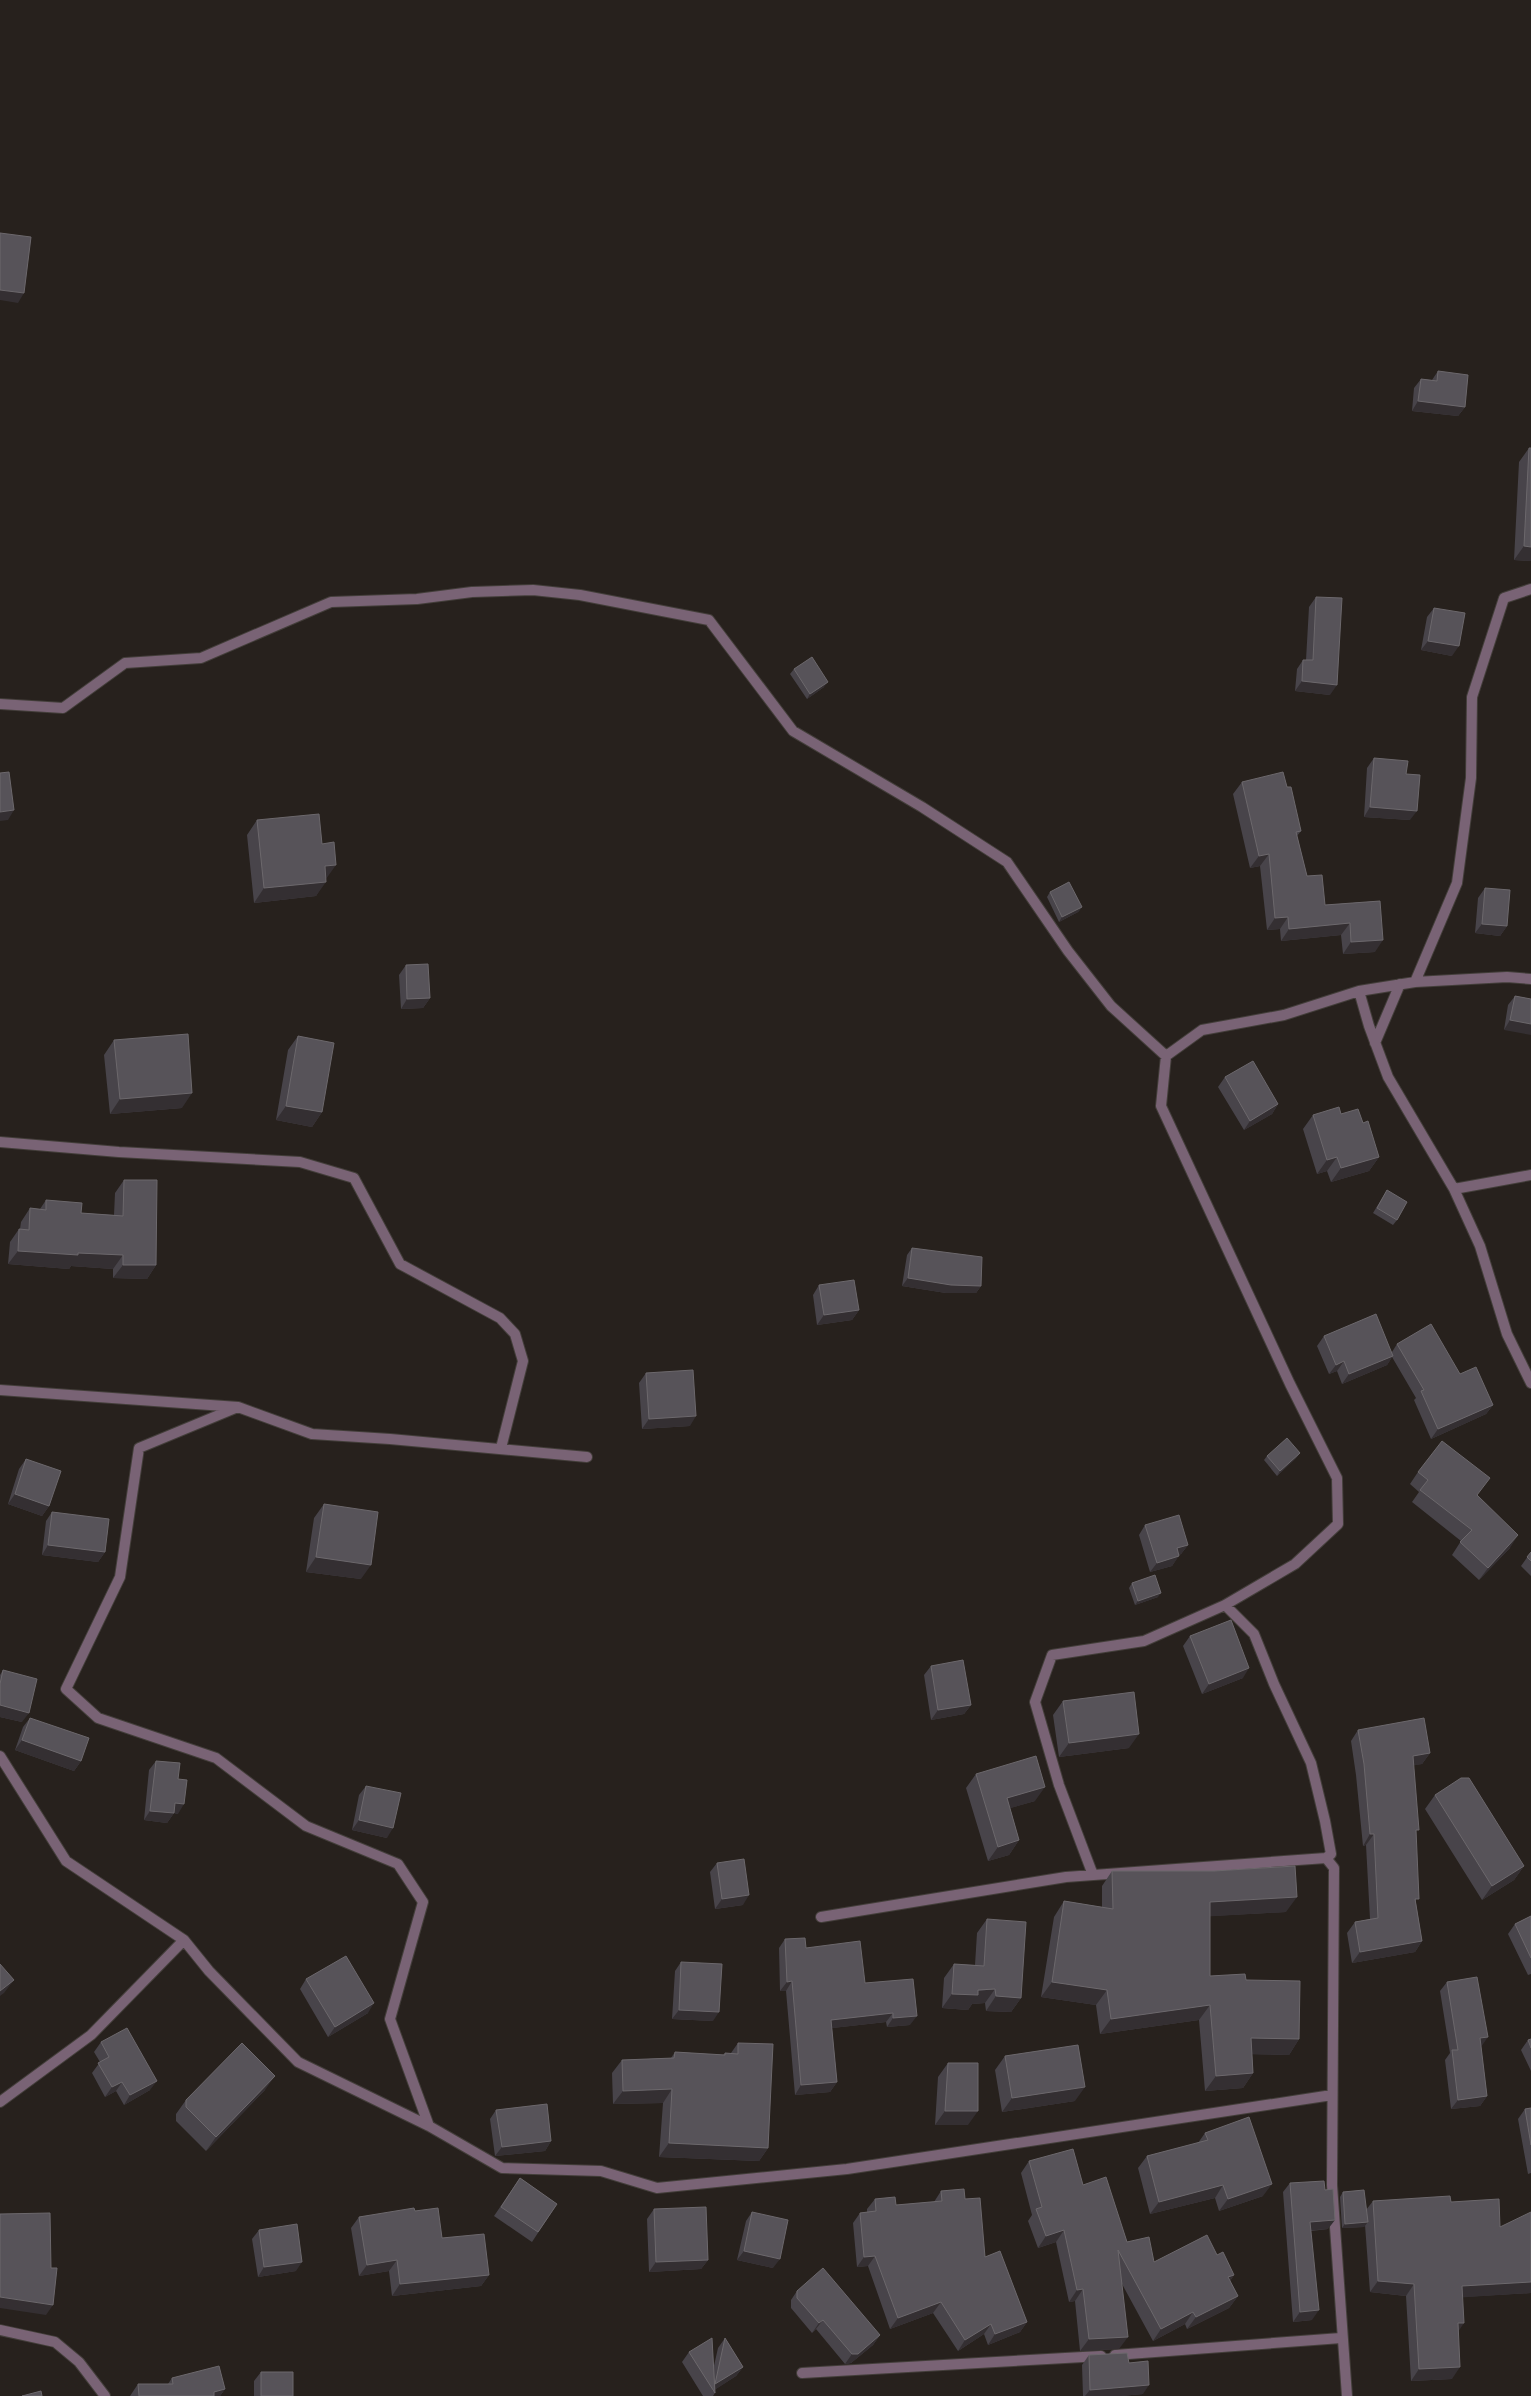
<svg xmlns="http://www.w3.org/2000/svg" width="1531" height="2396" font-family="Raleway,sans-serif">
  <style>
    .lines { fill: none; stroke-linecap: round; stroke-linejoin: round }
    .minor-casing { stroke: #433e3a; stroke-width: 12 }
    .minor { stroke: #796375; stroke-width: 10 }
    .wall { fill: #48444a }
    .shaded-wall { fill: #342f32 }
    .building { fill: #575359; stroke: #6c686c }
  </style>
  <rect width="100%" height="100%" fill="#27211d"/>
  <g class="lines">
    <g class="minor-casing">
      <path id="minor" d="M0,704l63,4 62,-45 76,-5 130,-56 86,-3 55,-7 61,-2 47,5 129,25 84,111 129,76 85,55 61,89 43,55 55,50
        M1415,982l92,-5 24,2
        M1359,991l10,35 19,51 66,112 26,57 27,88 24,49
        M1375,1043l25,-59
        M0,1142l119,10 181,10 54,16 46,86 100,54 15,16 8,27 -22,87
        M1454,1189l77,-14
        M0,1390l238,17 74,27 78,5 197,18
        M238,1407l-99,41 -19,129 -54,112 32,29 118,40 90,68 92,38 25,38 -33,117 39,107
        M1225,1605l29,29 20,50 37,79 14,58 6,33 -5,4
        M0,1756l66,105 118,79 25,31 89,91 131,64 73,42 99,3 56,17 190,-19 485,-74
        M1093,1875l-34,-90 -24,-83 17,-47 92,-14 81,-36 70,-41 43,-40 -1,-46 -47,-94 -129,-278 5,-50 36,-26 82,-15 75,-24 56,-9 42,-99 14,-105 1,-81 32,-99 27,-9
        M821,1917l245,-40 260,-19 8,10 -2,317 15,211
        M0,2102l91,-67 93,-95
        M0,2330l55,12 24,20 26,34
        M1115,2355l226,-17
        M802,2373l299,-17"/>
    </g>
    <use href="#minor" class="minor"/>
  </g>
  <path class="wall" d="M1438,371l27,36 -7,9 -46,-5 2,-23 7,-9 11,1z
    M1529,448h2v113l-17,-1 5,-98z
    M1316,597l14,98 -35,-4 2,-22 6,-9h3l3,-53z
    M1434,608l18,48 -31,-6 6,-33z
    M794,669l30,18 -17,12 -17,-25z
    M1374,758l32,16 4,46 -46,-3 3,-49z
    M1242,782l45,5 14,44 -4,5 10,40 18,29 55,-4 -5,51 -32,2 -2,-19 -60,6 -1,-12 -13,1 -7,-64 -10,2 -17,-74z
    M257,820l69,59 -10,17 -62,7 -7,-68z
    M1485,888l22,38 -7,10 -25,-3 3,-35z
    M1050,892l32,15 -4,5 -19,10 -12,-25z
    M406,965l24,33 -7,10 -22,1 -2,-34z
    M1515,996l16,3 -27,31 4,-25z
    M298,1036l24,76 -10,15 -36,-7 12,-70z
    M114,1040l68,68 -72,6 -6,-59z
    M1225,1077l53,27 -6,10 -28,16 -26,-43z
    M1341,1114l22,9 16,34 -10,14 -38,11 -4,-11 -10,3 -14,-45 10,-14z
    M124,1180l32,85 -9,14 -34,-1v-9l-42,-3 -2,3 -61,-5 2,-22 9,-13h1l1,-7 9,-14 10,1 6,-9 35,13 33,2 1,-22z
    M1387,1190l10,30 -4,5 -20,-12z
    M912,1248l69,38 -5,7h-30l-44,-7 5,-31z
    M819,1285l40,25 -7,10 -35,5 -4,-30z
    M1324,1336l68,16 5,-8 63,30 33,31 -7,9 -55,25 -17,-39 2,-2 -24,-41 -5,8 -45,19 -5,-13 -8,3 -12,-28z
    M646,1373l44,53 -48,3 -3,-46z
    M1300,1453l-4,5 -19,18 -13,-16 3,-4z
    M26,1459l23,47 -7,10 -34,-12 11,-35z
    M1418,1472l59,24 33,52 -31,32 -27,-25 9,-14 -49,-39 7,-10 -9,-8z
    M324,1504l37,75 -55,-7 8,-54z
    M52,1512l53,40 -7,10 -56,-7 4,-34z
    M1145,1525l43,20 -7,9 -2,1 -7,11 -22,6 -11,-37z
    M1531,1552v24l-10,-10z
    M1132,1583l26,14 -23,8 -6,-17z
    M1190,1636l53,42 -41,16 -19,-48z
    M931,1666l40,39 -7,9 -33,6 -7,-45z
    M3,1670l19,52 -22,-5v-42z
    M1063,1701l66,47 -70,9 -6,-42z
    M30,1718l51,43 -7,10 -59,-21 8,-23z
    M1358,1730l72,23 -8,11 -9,1 3,68v70l6,38 -7,11 -63,11 -5,-30 8,-11 15,-3 -4,-74 -3,1 -7,-71 -5,-34z
    M156,1761l22,18v35l-4,-1 -7,10 -23,-3 5,-50z
    M976,1774l59,27 -25,7 9,32 -10,15 -21,6 -22,-73z
    M366,1786l21,52 -35,-8 7,-35z
    M1435,1795l89,71 -10,14 -32,20 -57,-91z
    M717,1863l26,42 -28,4 -5,-37z
    M1112,1871l174,41 -76,4v60l36,4 53,59 -10,16 -37,-1 1,19 -10,15 -38,3 -6,-71 -99,14 -4,-29 -55,-8 13,-80 10,-16 38,6v-21z
    M1531,1916v58l-3,1 -20,-41 7,-10z
    M987,1919l34,79 -10,14 -25,-1 -1,-8 -13,1 -4,6 -26,-2 2,-30 10,-14 21,1 2,-32z
    M785,1939l21,9 59,35 45,42 -23,2 -1,-5 -54,6 5,54 -7,10 -35,3 -9,-104h-6l-1,-43z
    M681,1962l32,59 -41,-2 3,-48z
    M306,1979l62,34 -40,24 -28,-48z
    M1447,1982l34,65 6,49 -7,10 -29,3 -6,-49 5,-7 -10,-62z
    M1531,2039v32l-10,-21 7,-10z
    M101,2042l49,48 -26,15 -8,-14 -11,6 -13,-24 8,-11 -6,-10z
    M738,2043l30,105 -9,13 -100,-4 4,-54 -50,1 -1,-31 10,-13 49,-2 4,-6 48,3 2,-2h6z
    M1005,2056l70,45 -73,11 -7,-42z
    M948,2063l20,62h-33l3,-48z
    M265,2090l-59,61 -30,-30v-7l10,-14z
    M1531,2108v65l-3,1 -10,-55 7,-10z
    M496,2110l55,31 -6,10 -50,5 -5,-37z
    M1205,2133l58,63 -44,15 -4,-13 -65,16 -12,-46 9,-12 51,-13z
    M1029,2161l54,24 44,57 27,20 63,-7 17,20 -4,6 8,15 -9,12 -42,21 -2,-5 -32,17 -31,-57 -3,65 -39,2 -5,-50 -6,1 -13,-60 -18,6 -10,-27 4,-6 -11,-42z
    M520,2178l37,26 -25,38 -38,-26z
    M1290,2183l38,46 -17,2 1,89 -19,2 -10,-130z
    M941,2191l24,8 20,58 42,65 -7,10 -32,13 -4,-11 -26,17 -25,-38 -43,16 -22,-63 -11,1 -4,-44 7,-10 7,-1v-3l8,-10 21,6 38,-3z
    M1343,2192l23,18 7,-9 78,1 49,25 31,66 -69,4 -10,82 -41,2 -5,-85 -36,-4 -5,-67 -1,2 -22,1 -2,-31z
    M654,2209l54,51 -7,9 -52,3 -2,-53z
    M415,2211l27,27 47,37 -8,11 -89,10 -3,-25 -30,5 -8,-48 8,-11z
    M752,2212l21,56 -36,-8 9,-39z
    M259,2230l37,41 -38,6 -6,-38z
    M797,2291l83,44 -7,10 -22,18 -6,1 -29,-35 -4,4 -21,-25v-8z
    M725,2338l18,29 -7,9 -22,14 1,3 -2,3h-10l-21,-34 7,-10 24,18 5,-22z
    M1089,2355l40,8 14,31 -22,2h-38l-1,-31z
    M261,2372l32,24h-39v-15z
    M172,2378l53,11 -5,7h-90l8,-12h30z"/>
  <path class="shaded-wall" d="M0,290l24,3 -6,10 -18,-3z
    M1418,401l47,6 -7,9 -46,-5z
    M1524,546l7,1v14l-17,-1z
    M1428,641l31,5 -7,10 -31,-6z
    M1302,681l35,4 -7,10 -35,-4z
    M828,682l-4,5 -17,12 3,-5z
    M1370,807l47,4 -7,9 -46,-3z
    M14,810l-6,10 -8,1v-9z
    M1269,854l-9,12 -10,2 9,-12z
    M336,865l-10,14 -1,-13z
    M326,882l-10,14 -62,7 10,-15z
    M1082,907l-4,5 -19,10 3,-5z
    M1288,917l-8,12 -13,1 8,-12z
    M1350,923l-9,12 -60,6 8,-12z
    M1482,924l25,2 -7,10 -25,-3z
    M1383,940l-8,12 -32,2 8,-12z
    M430,998l-7,10 -22,1 6,-10z
    M1510,1020l21,4v11l-27,-5z
    M192,1093l-10,15 -72,6 10,-15z
    M1278,1104l-6,10 -28,16 6,-9z
    M286,1106l36,6 -10,15 -36,-7z
    M1337,1157l-10,14 -10,3 10,-14z
    M1379,1157l-10,14 -38,11 10,-14z
    M18,1251l60,2 45,2 -10,14 -42,-3 -2,3 -61,-5z
    M123,1265h33l-9,14 -34,-1z
    M908,1278l73,8 -5,7h-30l-44,-7z
    M859,1310l-7,10 -35,5 7,-10z
    M1393,1356l-6,9 -45,19 7,-10z
    M1344,1361l-7,10 -8,3 7,-9z
    M1493,1405l-7,9 -55,25 7,-10z
    M696,1416l-6,10 -48,3 7,-10z
    M1300,1453l-4,5 -19,18 3,-5z
    M15,1494l34,12 -7,10 -34,-12z
    M1518,1535l-8,13 -31,32 9,-12z
    M48,1545l57,7 -7,10 -56,-7z
    M1188,1545l-7,9 -11,3 7,-9z
    M1179,1556l-7,10 -22,6 7,-9z
    M316,1557l55,8 -10,14 -55,-7z
    M1161,1593l-3,4 -23,8 3,-4z
    M1249,1668l-6,10 -41,16 7,-10z
    M0,1705l29,8 -7,9 -22,-5z
    M971,1705l-7,9 -33,6 7,-10z
    M1139,1734l-10,14 -70,9 10,-14z
    M22,1740l59,21 -7,10 -59,-21z
    M1430,1753l-8,11 -17,3 8,-11z
    M1045,1787l-10,14 -38,11 10,-14z
    M175,1803l9,1 -6,10 -10,-2z
    M150,1811l24,2 -7,10 -23,-3z
    M359,1820l34,8 -6,10 -35,-8z
    M1370,1834h4l-8,11 -3,1z
    M1019,1840l-10,15 -21,6 10,-14z
    M1524,1866l-10,14 -32,20 10,-14z
    M749,1895l-6,10 -28,4 7,-10z
    M1297,1897l-11,15 -87,5 11,-15z
    M1422,1941l-7,11 -63,11 8,-11z
    M14,1980l-10,13 -4,3v-5z
    M792,1981l-6,10h-6l7,-9z
    M1052,1982l55,8 -11,15 -55,-8z
    M995,1989l-10,14 -13,1 -4,6 -26,-2 10,-14z
    M996,1996l25,2 -10,14 -25,-1z
    M374,2003l-6,10 -40,24 7,-10z
    M1210,2005l-11,15 -99,14 11,-15z
    M679,2010l40,2 -6,9 -41,-2z
    M893,2013l-7,9 -62,7 7,-9z
    M917,2016l-7,9 -23,2 6,-9z
    M1488,2037l-7,10 -1,-9z
    M1251,2038l48,1 -10,16 -49,-1z
    M1253,2073l-10,15 -38,3 11,-15z
    M275,2076l-10,14 -59,61 10,-14z
    M157,2081l-7,9 -26,15 6,-10z
    M122,2082l-6,9 -11,6 7,-10z
    M837,2082l-7,10 -35,3 6,-10z
    M1085,2087l-10,14 -73,11 10,-14z
    M672,2089l-9,14 -50,1 10,-13z
    M1487,2096l-7,10 -29,3 7,-9z
    M945,2111h33l-10,14h-33z
    M551,2141l-6,10 -50,5 7,-9z
    M669,2143l99,5 -9,13 -100,-4z
    M1272,2184l-9,12 -44,15 9,-12z
    M1223,2185l-8,13 -65,16 9,-12z
    M1335,2220l-7,9 -24,2 6,-9z
    M1368,2222l-4,5 -22,1 3,-4z
    M1064,2230l-8,12 -18,6 8,-12z
    M744,2251l36,8 -7,9 -36,-8z
    M875,2256l-7,10 -11,1 7,-10z
    M397,2260l-8,11 -30,5 8,-11z
    M708,2260l-7,9 -52,3 7,-10z
    M302,2262l-6,9 -38,6 6,-10z
    M489,2275l-8,11 -89,10 8,-12z
    M1234,2275l-8,12 2,-10z
    M1378,2281l36,3 -8,12 -36,-4z
    M1531,2282v11l-78,5 9,-12z
    M1083,2289l-8,12 -6,1 8,-12z
    M1238,2296l-9,12 -42,21 9,-12z
    M0,2297l53,8 -7,10 -46,-7z
    M941,2302l-8,11 -43,16 8,-11z
    M1319,2310l-7,10 -19,2 7,-10z
    M1193,2312l-8,12 -32,17 8,-12z
    M823,2320l-7,9 -4,4 7,-10z
    M1027,2322l-7,10 -32,13 7,-11z
    M1458,2323h6l-8,12z
    M991,2324l-7,10 -26,17 7,-11z
    M880,2335l-7,10 -22,18 -6,1 7,-10z
    M1128,2337l-9,12 -39,2 9,-12z
    M743,2367l-7,9 -23,15 -1,-2 3,-5z
    M1460,2367l-8,12 -41,2 8,-12z
    M1149,2385l-6,9 -22,2h-36l5,-6z
    M225,2389l-5,7h-9l3,-4z"/>
  <path class="building" d="M0,233l31,4 -7,56 -24,-3z
    M1438,371l30,4 -3,32 -47,-6 3,-22 16,2z
    M1529,448h2v99l-7,-1z
    M1316,597l26,1 -5,87 -35,-4 1,-21h10z
    M1434,608l31,5 -6,33 -31,-5z
    M812,657l16,25 -18,12 -16,-25z
    M1374,758l34,3 -2,13 14,1 -3,36 -47,-4z
    M9,772l5,38 -14,2v-39z
    M1283,772l4,15h4l10,44 -5,1 11,44 15,-1 3,30 55,-4 3,39 -32,2 -1,-19 -61,6 -1,-12 -13,1 -6,-64 -10,2 -17,-74z
    M319,814l3,30 12,-2 2,23 -11,1 1,16 -62,6 -7,-68z
    M1069,882l13,25 -20,10 -12,-25z
    M1485,888l25,2 -3,36 -25,-2z
    M428,964l2,34 -23,1 -1,-34z
    M1515,996l16,3v25l-21,-4z
    M188,1034l4,59 -72,6 -6,-59z
    M298,1036l36,7 -12,69 -36,-6z
    M1253,1061l25,43 -28,17 -25,-44z
    M1339,1107l2,7 17,-5 5,14 5,-2 11,36 -38,11 -4,-11 -10,3 -14,-45z
    M124,1180h33l-1,85h-33v-10l-45,-2v2l-60,-4 1,-22 10,1 1,-22 16,2v-10l36,3 -1,10 42,3z
    M1387,1190l20,12 -10,18 -20,-12z
    M912,1248l70,9 -1,29 -30,-1 -43,-7z
    M854,1280l5,30 -35,5 -5,-30z
    M1376,1314l17,42 -44,18 -5,-13 -8,4 -12,-29z
    M1431,1324l29,50 16,-7 17,38 -55,24 -17,-38 3,-1 -27,-46z
    M693,1370l3,46 -47,3 -3,-46z
    M1287,1438l13,15 -20,18 -13,-15z
    M1442,1441l48,37 -13,17 41,40 -30,33 -28,-26 12,-12 -52,-40 8,-10 -10,-8z
    M26,1459l35,12 -12,35 -34,-12z
    M324,1504l54,8 -7,53 -55,-8z
    M52,1512l57,7 -4,33 -57,-7z
    M1179,1515l9,30 -11,3 2,8 -22,7 -12,-38z
    M1531,1552v9l-4,-4z
    M1155,1575l6,18 -23,8 -6,-18z
    M1231,1620l18,48 -40,16 -19,-48z
    M963,1660l8,45 -33,5 -7,-44z
    M3,1670l34,9 -8,34 -29,-8v-21z
    M1134,1692l5,42 -70,9 -6,-42z
    M30,1718l59,20 -8,23 -59,-21z
    M1424,1718l6,35 -17,3 6,74h-3l3,69h-4l7,42 -62,11 -5,-30 23,-4 -4,-84h-4l-6,-70 -6,-34z
    M1036,1756l9,31 -38,11 12,42 -21,7 -22,-73z
    M156,1761l24,2 -2,16 9,1 -3,24 -9,-1 -1,10 -24,-2z
    M1461,1778h8l55,88 -32,20 -57,-91z
    M366,1786l35,7 -8,35 -34,-8z
    M744,1859l5,36 -27,4 -5,-36z
    M1295,1866l2,31 -87,5v74l35,-2 1,6 54,1 -1,58 -48,-1 2,35 -37,3 -6,-71 -99,14 -4,-29 -55,-8 12,-81 49,8 -1,-38h102z
    M1531,1916v42l-16,-34z
    M987,1919l39,3 -5,76 -25,-2 -1,-7 -17,1v5l-26,-1 2,-30 30,2z
    M805,1938l1,10 54,-7 5,42 48,-4 4,37 -24,2v-5l-62,7 6,62 -36,3 -9,-104 -5,1 -2,-43z
    M346,1956l28,47 -39,24 -29,-48z
    M681,1962l41,2 -3,48 -40,-2z
    M0,1964l14,16 -14,11z
    M1477,1977l11,60 -8,1 7,58 -29,4 -6,-50h6l-11,-68z
    M127,2028l30,53 -27,14 -8,-13 -10,5 -14,-24 11,-6 -8,-15z
    M1531,2039v9l-3,-8z
    M242,2043l33,33 -59,61 -30,-30v-7z
    M738,2043l35,1 -5,104 -99,-5 3,-54 -49,2 -1,-31 52,-2 1,-6 50,3v-2l13,1z
    M1078,2045l7,42 -73,11 -7,-42z
    M948,2063h30v48h-33z
    M547,2104l4,37 -49,6 -6,-37z
    M1531,2108v37l-6,-36z
    M1249,2117l23,67 -44,15 -5,-14 -64,17 -12,-46 61,-16 -3,-7z
    M1073,2149l10,36 23,-8 21,65 22,-5 5,25 53,-27 10,20 6,-3 11,23 -6,2 10,19 -42,21 -3,-5 -32,17 -43,-79 10,87 -39,2 -6,-50 -6,1 -13,-60 -18,6 -10,-27 6,-2 -13,-46z
    M520,2178l37,26 -19,28 -37,-25z
    M1324,2181l1,9 8,-1 2,31 -25,2 9,88 -19,2 -10,-129z
    M964,2189l1,10 15,-1 5,59 15,-6 27,71 -32,12 -4,-10 -26,16 -24,-38 -43,16 -23,-62 -11,1 -4,-44 16,-2 -1,-12 20,-2 1,8 46,-4 -1,-10z
    M1364,2190l4,32 -23,2 -2,-32z
    M1450,2196l1,6 48,-3 1,28 31,-15v70l-69,4 2,37h-6l2,44 -41,2 -5,-85 -36,-3 -5,-80z
    M706,2207l2,53 -52,2 -2,-53z
    M414,2208l1,3 23,-3 4,30 42,-4 5,41 -89,9 -3,-24 -30,5 -8,-48z
    M752,2212l36,8 -8,39 -36,-8z
    M50,2213l1,55h6l-4,37 -53,-8v-83z
    M297,2224l5,38 -38,5 -5,-37z
    M823,2268l57,67 -22,19h-6l-29,-34 -4,3 -22,-25v-7z
    M712,2338l3,55 -26,-41z
    M725,2338l18,29 -28,17z
    M1127,2353l2,10 19,-2 1,24 -59,5 -1,-35z
    M219,2366l6,23 -11,3v4h-75l-1,-12h35l-1,-6z
    M261,2372h32v24h-32z
    M41,2391l1,5h-20z"/>
</svg>
